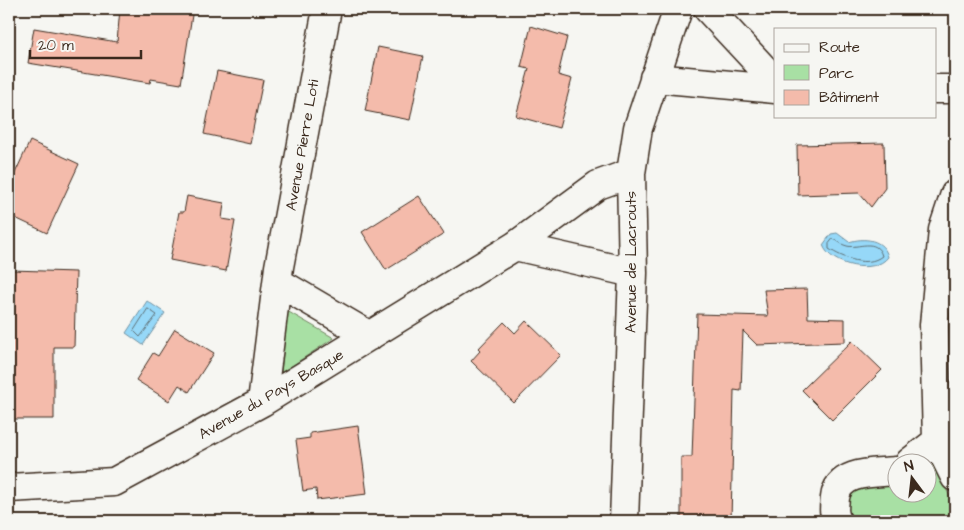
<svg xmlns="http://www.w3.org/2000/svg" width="964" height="530" font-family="'Architects Daughter',sans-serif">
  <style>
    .green { fill: #a8e0a4; stroke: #728561 }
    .water { fill: #96d8f8; stroke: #7292a1 }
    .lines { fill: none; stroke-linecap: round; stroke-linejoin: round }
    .shore { stroke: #5f7075; stroke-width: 1 }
    .building { fill: #f4bbab; stroke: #3b2a1e }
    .minor-casing { stroke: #3b2a1e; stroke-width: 31 }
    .minor { stroke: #f6f6f2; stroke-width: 28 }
    .labels { text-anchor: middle; stroke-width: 4.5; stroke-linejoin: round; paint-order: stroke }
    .street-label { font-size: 15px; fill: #3b2a1e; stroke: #f6f6f2 }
  </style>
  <rect width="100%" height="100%" fill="#f6f6f2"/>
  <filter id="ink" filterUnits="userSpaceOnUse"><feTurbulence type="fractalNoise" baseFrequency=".02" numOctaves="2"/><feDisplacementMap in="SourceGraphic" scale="10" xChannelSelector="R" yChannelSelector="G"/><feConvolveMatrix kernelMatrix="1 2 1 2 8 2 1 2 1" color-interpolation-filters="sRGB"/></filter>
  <g filter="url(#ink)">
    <path class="green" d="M287,311l47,27 -53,35z
      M931,460l24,46v15h-111l-1,-21 14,-15 39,-7v14h30l1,-29z"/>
    <path class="water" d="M837,233l12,9c15,-5 35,-3 39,15 -13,18 -58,9 -65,-12l8,-11z
      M147,301l18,12 -22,32 -17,-12z"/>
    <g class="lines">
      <path class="shore" d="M833,239c5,1 8,6 14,7 10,3 30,-9 35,10 -15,12 -39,2 -53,-7v-5z
        M148,309l9,6 -17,22 -6,-6z"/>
    </g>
    <path class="building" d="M120,9h73l-12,75 -30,-5 -1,4 -122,-20 6,-35 83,14z
      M531,26l36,11 -9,38 14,4 -13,49 -43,-12 13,-47 -8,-2z
      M378,47l45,9 -13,64 -45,-9z
      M217,71l46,9 -13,64 -46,-10z
      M30,141l49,23 -32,69 -38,-18v-29z
      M884,143l1,45 -14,19 -12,-14 -61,2 -1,-50z
      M187,196l37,7 -2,16 13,2 -9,50 -56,-11 9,-48h5z
      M419,196l25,38 -58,36 -24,-38z
      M11,270l65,2 -2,75h-20v72h-44l-1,-73z
      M807,289l1,29 37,1v23l-88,3 -14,-14 -2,60 -7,-1 -3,131h-50v-64h11l5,-143 71,2 -4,-26z
      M526,321l35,34 -47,48 -43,-42 9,-10 -2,-2 26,-27 11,11z
      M175,329l39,24 -25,39 -10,-7 -10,16 -33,-21 17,-27 5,3z
      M852,341l30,29 -50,50 -30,-30z
      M358,426l9,68 -50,6 -1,-11 -13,2 -7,-51 14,-2v-5z"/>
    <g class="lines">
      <g class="minor-casing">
        <path id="minor" d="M708,9l67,72
          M654,78l121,11
          M935,89h20
          M955,194l-12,36 -9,95 3,116 18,36
          M515,246l118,27
          M278,282l92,54
          M262,402l17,-135 48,-258
          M910,462l27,-21
          M9,488l105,-6 148,-80 253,-156 83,-61 33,-12
          M624,521l9,-248 -2,-100 7,-45 40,-119
          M837,521c-4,-8 -3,-14 -2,-23 3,-28 40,-25 61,-27"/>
      </g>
      <use href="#minor" class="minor"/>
    </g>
  </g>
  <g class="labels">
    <g class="street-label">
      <text transform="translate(302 145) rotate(-80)" y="5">Avenue Pierre Loti</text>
      <text transform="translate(631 262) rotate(-90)" y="5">Avenue de Lacrouts</text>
      <text transform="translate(271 394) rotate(-30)" y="5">Avenue du Pays Basque</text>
    </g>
  </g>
  <rect width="964" height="530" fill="none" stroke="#f6f6f2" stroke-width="30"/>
  <rect x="15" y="15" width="934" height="500" fill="none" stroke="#3b2a1e" stroke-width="2" filter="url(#ink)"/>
  <rect x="774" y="28" width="162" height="90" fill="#f6f6f2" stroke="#aba49d"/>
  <rect x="784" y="44" width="25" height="8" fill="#f6f6f2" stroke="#aba49d"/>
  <text x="819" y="52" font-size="15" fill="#3b2a1e">Route</text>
  <rect x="784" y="65" width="25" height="15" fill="#a8e0a4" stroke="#aba49d"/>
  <text x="819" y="78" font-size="15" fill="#3b2a1e">Parc</text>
  <rect x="784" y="90" width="25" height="15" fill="#f4bbab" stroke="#aba49d"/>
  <text x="819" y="102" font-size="15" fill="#3b2a1e">Bâtiment</text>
  <g transform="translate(912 478) rotate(345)"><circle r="24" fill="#f6f6f2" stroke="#aba49d"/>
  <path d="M0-4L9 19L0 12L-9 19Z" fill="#3b2a1e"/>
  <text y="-8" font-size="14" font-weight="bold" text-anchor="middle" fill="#3b2a1e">N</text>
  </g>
  <path d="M30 50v8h111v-8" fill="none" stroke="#3b2a1e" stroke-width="2.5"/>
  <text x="38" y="50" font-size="15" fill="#3b2a1e" stroke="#f6f6f2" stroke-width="4" paint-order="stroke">20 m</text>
</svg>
